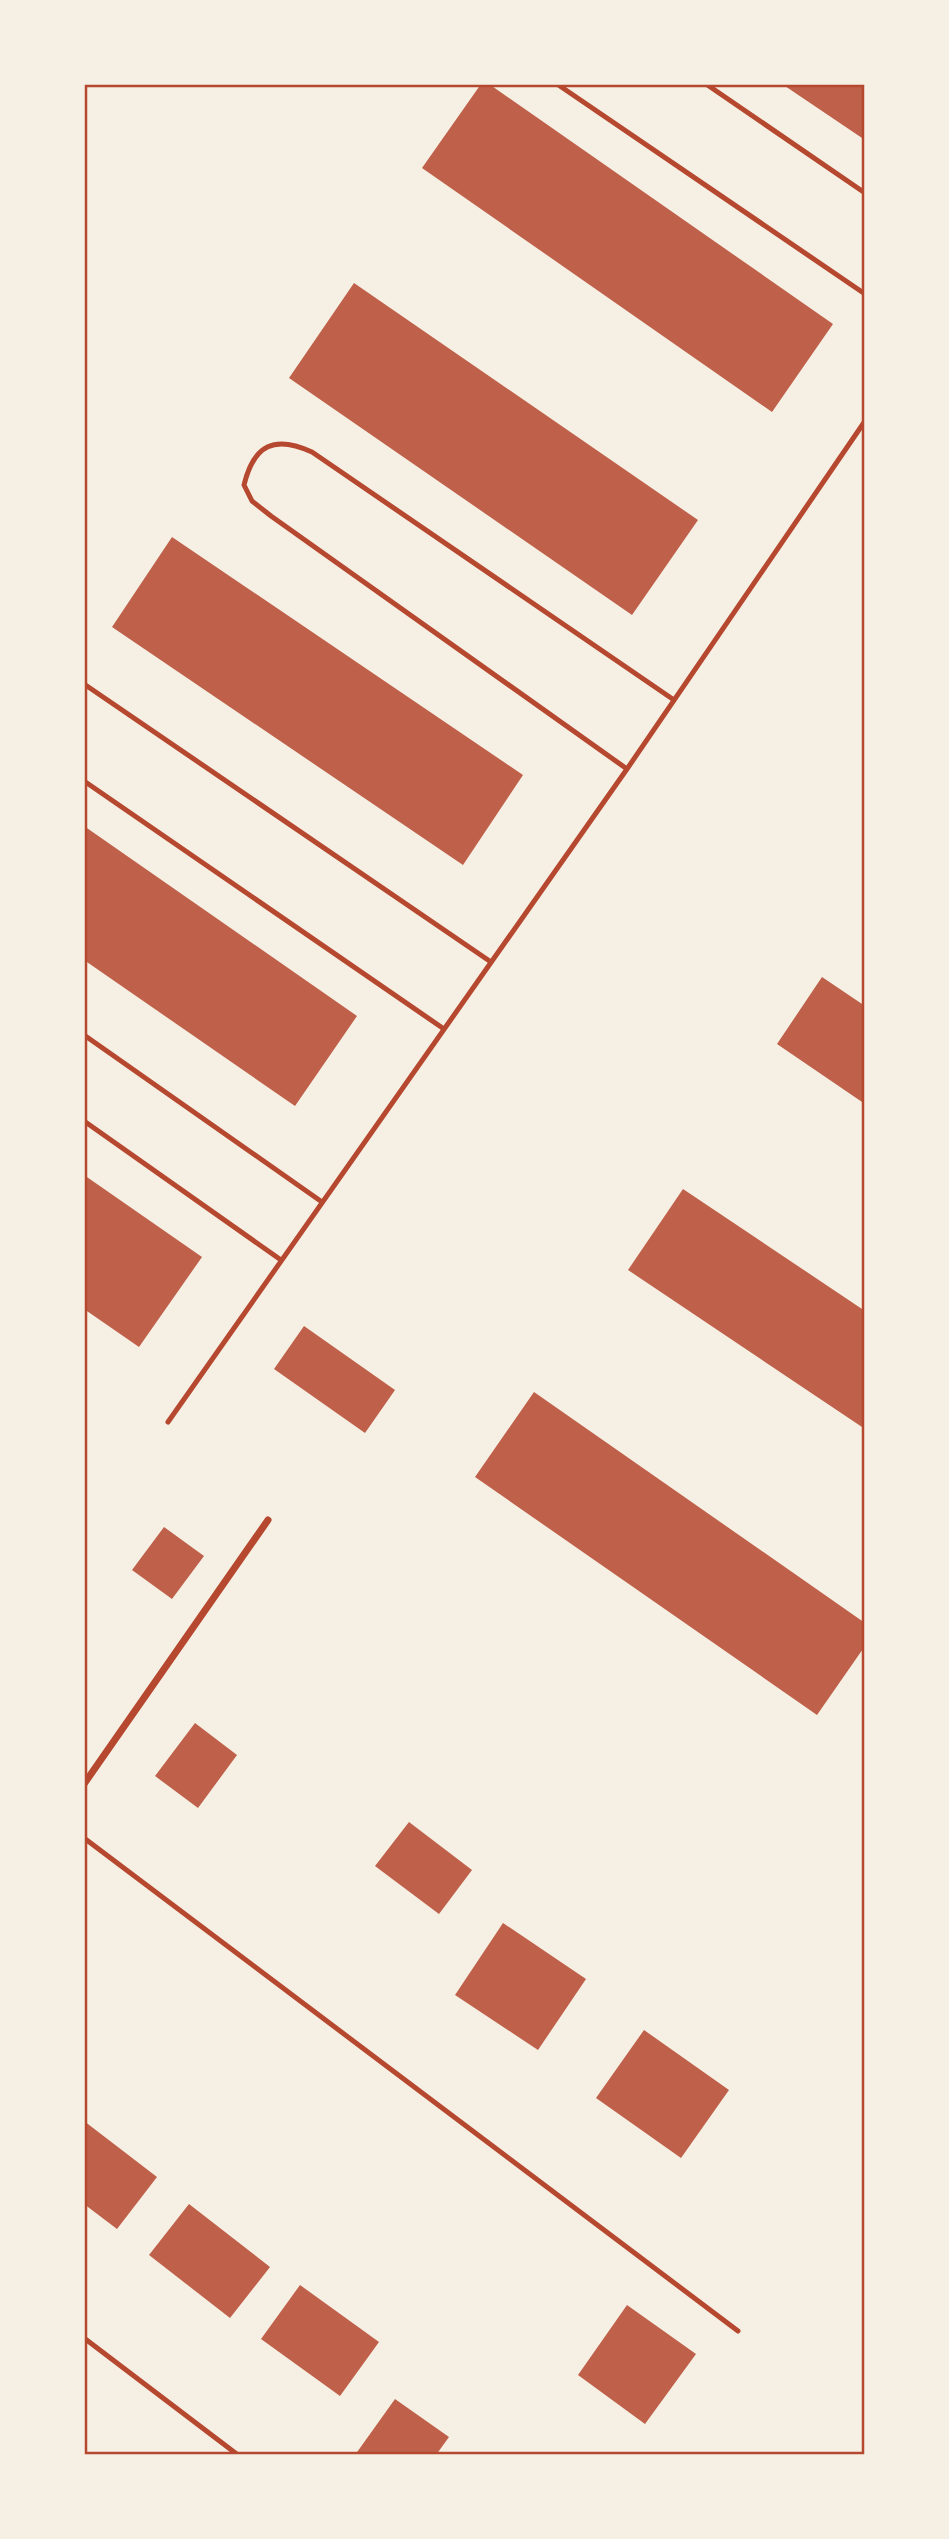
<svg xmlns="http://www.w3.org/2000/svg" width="949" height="2539" font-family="Mulish,sans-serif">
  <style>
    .building { fill: #bf614a }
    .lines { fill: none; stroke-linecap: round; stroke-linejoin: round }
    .service { stroke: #b5482f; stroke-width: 5 }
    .minor { stroke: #b5482f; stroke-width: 7 }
    .neatline { fill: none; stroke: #b5482f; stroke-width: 2.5 }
  </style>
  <rect width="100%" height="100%" fill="#f6efe4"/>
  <path class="building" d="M481,84h8l344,240 -61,88 -350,-244z
    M782,84h83v56z
    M354,283l344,237 -66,95 -343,-237z
    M172,537l351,238 -60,90 -351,-238z
    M84,826l273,190 -62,90 -211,-146z
    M822,977l43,29v98l-88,-60z
    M84,1175l118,82 -63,90 -55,-38z
    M683,1189l182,122v118l-237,-159z
    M304,1326l91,64 -30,43 -91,-64z
    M534,1392l331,231v23l-48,69 -342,-238z
    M164,1527l40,29 -32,43 -40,-29z
    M195,1723l42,32 -39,53 -43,-32z
    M409,1822l63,48 -33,44 -64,-48z
    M503,1923l83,56 -48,71 -83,-55z
    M644,2030l85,60 -48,68 -85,-60z
    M84,2121l73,56 -40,52 -33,-25z
    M189,2204l81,63 -40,51 -81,-63z
    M300,2285l79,57 -39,54 -79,-57z
    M627,2305l69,49 -51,70 -67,-49z
    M395,2399l54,38 -13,18h-81z"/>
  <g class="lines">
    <path class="service" d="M557,84l308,210
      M706,84l159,109
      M84,684l407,278
      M627,769l-356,-253 -19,-15 -8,-16c10,-41 31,-50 68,-33l362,248
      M84,781l360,248
      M84,1035l238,167
      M84,1121l197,139
      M168,1422l459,-653 238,-348
      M84,1838l654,493
      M84,2338l154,117"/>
    <path class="minor" d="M84,1784l184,-264"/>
  </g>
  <rect width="949" height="2539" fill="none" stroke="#f6efe4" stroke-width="172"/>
  <rect x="86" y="86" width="777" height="2367" class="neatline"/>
</svg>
